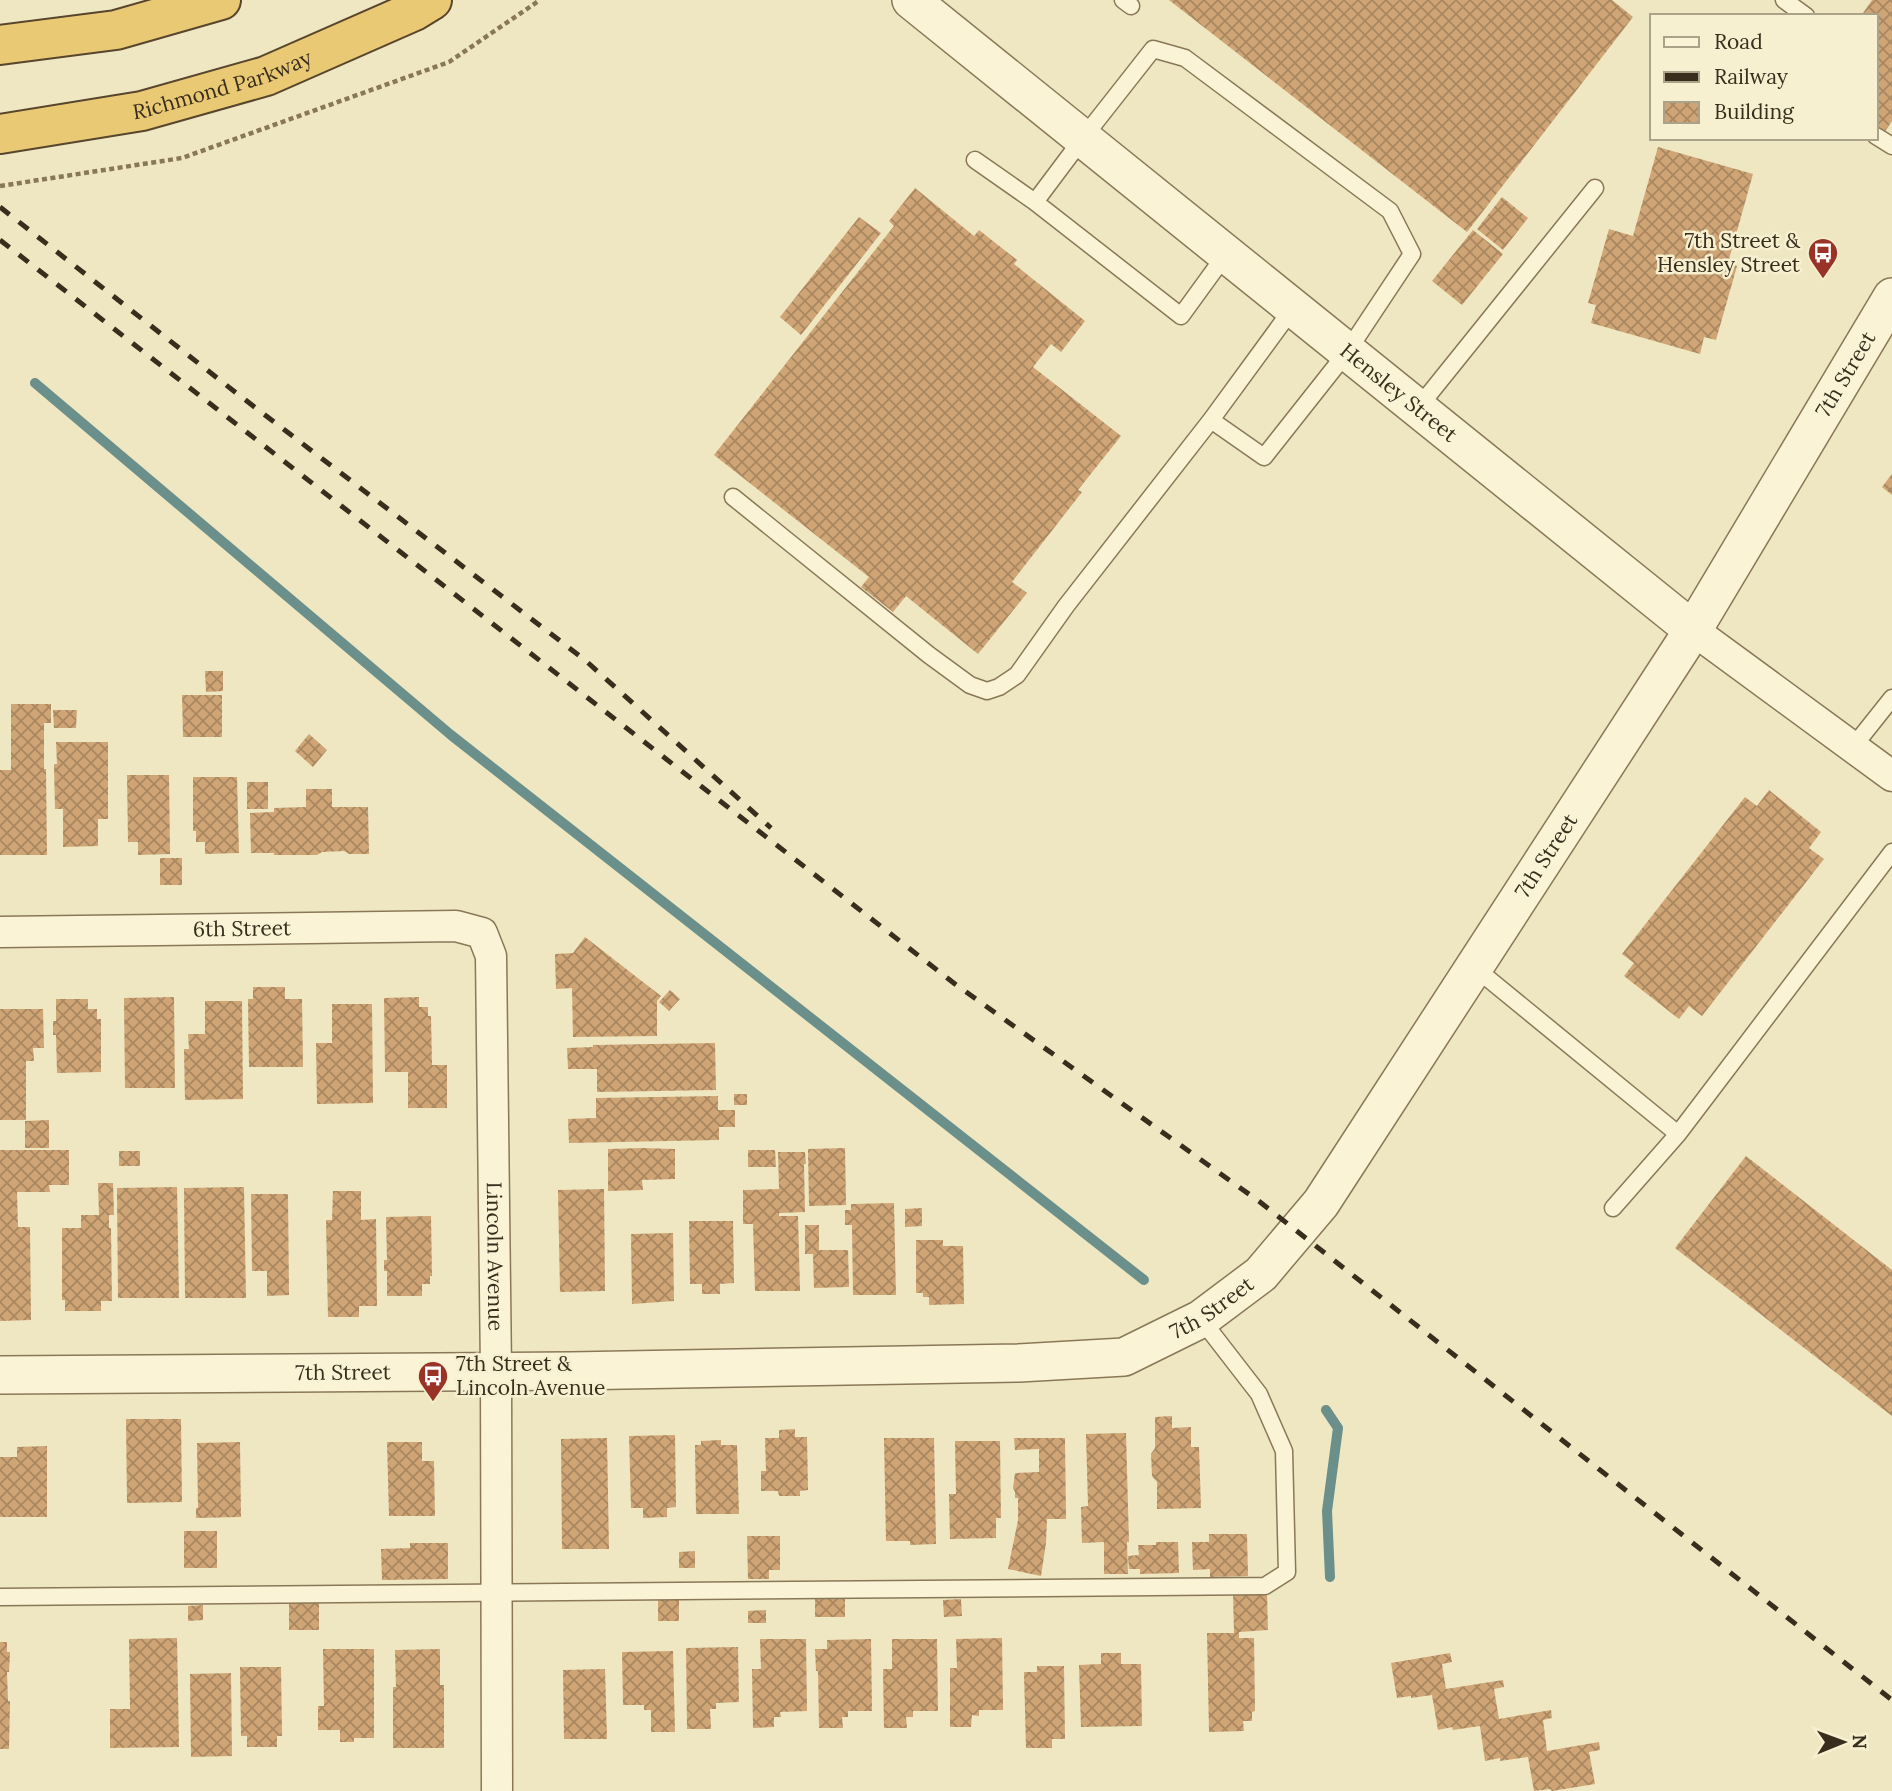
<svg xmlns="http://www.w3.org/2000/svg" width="1892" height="1791" font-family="Lora,serif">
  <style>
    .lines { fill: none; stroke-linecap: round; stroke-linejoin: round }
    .stream { stroke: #6b908b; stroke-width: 10 }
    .building { fill: url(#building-cross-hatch) }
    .service-casing { stroke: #897858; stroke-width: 19 }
    .minor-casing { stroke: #897858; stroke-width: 33 }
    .tertiary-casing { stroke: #897858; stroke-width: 40 }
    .trunk-casing { stroke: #57452d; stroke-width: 42 }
    .path { stroke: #897858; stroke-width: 4.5; stroke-dasharray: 5 3.5; stroke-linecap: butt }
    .service { stroke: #faf3d5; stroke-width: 16 }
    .minor { stroke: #faf3d5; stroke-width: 30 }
    .tertiary { stroke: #faf3d5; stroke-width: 37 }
    .trunk { stroke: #eac974; stroke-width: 38 }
    .rail { stroke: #392d1d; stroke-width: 5; stroke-dasharray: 12 12; stroke-linecap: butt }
    .labels { text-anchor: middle; stroke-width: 5; stroke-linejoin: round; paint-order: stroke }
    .street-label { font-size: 21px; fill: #392d1d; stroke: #f6f0d1 }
    .poi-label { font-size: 21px; fill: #392d1d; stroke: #f6f0d1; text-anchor: end }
  </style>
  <defs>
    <pattern id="building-cross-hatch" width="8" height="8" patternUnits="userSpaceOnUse" patternTransform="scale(1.75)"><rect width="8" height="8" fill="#cfa576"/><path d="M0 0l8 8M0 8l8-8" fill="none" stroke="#a98760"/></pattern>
  </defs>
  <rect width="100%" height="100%" fill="#efe7c1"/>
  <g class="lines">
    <path class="stream" d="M35,383l416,352 693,545
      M1326,1410l12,18 -11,83 3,66"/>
  </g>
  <path class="building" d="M1169,0h443l21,17 -166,215z
    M1872,0h20v121l-10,15 -6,-4v-73l3,-3 -3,-2v-38h-15z
    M1658,147l95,27 -25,89 9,3 -21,74 -12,-3 -4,17 -109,-31 5,-18 -8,-2 21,-74 24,7z
    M915,188l59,48 5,-6 38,30 -3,4 71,57 -24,31 -10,-8 -18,23 88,69 -43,54 4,2 -70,90 15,11 -49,61 -72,-58 -13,16 -32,-25 8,-10 -155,-122 180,-229 -5,-5z
    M1502,197l26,21 -25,32 -26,-21z
    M859,217l22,16 -80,102 -21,-18z
    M1473,230l30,24 -41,51 -30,-24z
    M1892,474v21l-10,-8z
    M205,671h18v20l-17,1z
    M182,695h40v42h-39z
    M11,704h40v19h-7v46h2l1,86h-47v-85h11z
    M53,710h24l-1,18h-22z
    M309,734l18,16 -14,17 -18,-16z
    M56,742h52v77h-10v27l-35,1v-38h-8l-1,-45h3z
    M127,775h42l1,79 -32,1v-13h-10z
    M193,777h44l2,76 -34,1v-12h-9v-11h-3z
    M247,782h21v27h-21z
    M306,789h26v18h36l1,47h-20l-5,-3 -22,1 -5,3h-43v-2h-23l-1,-40 24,-1v-4l32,-1z
    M1769,790l52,42 -12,16 15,11 -122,157 -13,-10 -10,13 -55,-43 10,-13 -12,-9 123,-157 12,9z
    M160,858h22v27h-22z
    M585,937l76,59 -4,5v35l-84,1 -1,-49 -16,1 -1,-35 18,-1z
    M253,987h32v12h17l1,68h-54l-1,-68h5z
    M670,990l10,9 -11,12 -10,-9z
    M174,997l1,91h-50l-1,-90z
    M419,997v10h9v9h3l1,49h15v43h-39v-36h-23l-1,-74z
    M56,999h32v10h9v10h4v53l-44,1 -1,-38h-3v-14h3z
    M205,1001h37l1,98 -58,1 -1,-51h5l-1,-15h17z
    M332,1004h40l1,99 -56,1 -1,-61h16z
    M0,1009h43l1,39h-11l1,13h-8v59h-26z
    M715,1043l1,47 -119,2v-23h-29l-1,-21 26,-1v-2z
    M734,1094h13v11h-13z
    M718,1096v14h17v17h-16v13l-150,3 -1,-24 28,-1v-20z
    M49,1120v28h-24v-27z
    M642,1148l33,1v30l-33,1 1,10 -35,1v-42z
    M845,1148l1,57 -37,1 -1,-57z
    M0,1150h69v35h-20l1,7h-33l1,35h12l1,93 -31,1z
    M748,1150h27l1,17h-28z
    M119,1151h21v15h-21z
    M778,1152h27l1,12h-2l1,48 -26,1v3h19l2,75h-45l-2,-67h-10v-34l36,-1z
    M1746,1156l146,114v146l-217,-168z
    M98,1183h15l1,32h-5v13h2l1,73h-11v10h-36v-11h-3v-72h19v-13h18z
    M177,1187l2,111h-61l-1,-110z
    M244,1187l2,111h-61l-1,-110z
    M604,1189l1,102 -45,1 -2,-102z
    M333,1191h28v29l15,-1 1,87h-18v11h-31l-2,-97h6z
    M251,1194h37l1,101 -22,1v-25h-15z
    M894,1203l2,92h-43l-1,-70h-7v-15h6v-6z
    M922,1208v18l-17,1v-18z
    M431,1216l1,60h-2v8h-8v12h-35v-25h-3v-11h3l-1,-43z
    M689,1221h44l1,62 -14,1v10h-18v-10h-12z
    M805,1225h14v25h29l1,37 -35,1 -1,-34h-8z
    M673,1233l1,68 -42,3 -1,-70z
    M916,1240h27v6h20l1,58 -35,1v-8h-6v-4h-7z
    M1172,1416v12l19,-1v20h8l2,61 -44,1v-27l-5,-6 -1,-22 4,-6v-31z
    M126,1419h55l1,83 -55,1z
    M795,1429v8h12l1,53 -8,1v5h-21l-1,-5h-17v-20h5l-1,-33h14v-8z
    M1126,1433l3,109h-2l1,32h-24v-32l-22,1 -1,-36 7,-1 -2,-72z
    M675,1435l1,72 -9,1v9l-24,1v-10h-12l-2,-72z
    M607,1438l2,111h-47l-1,-110z
    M884,1438h50l2,106 -26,1v-4h-24z
    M1014,1438h51l1,81h-19l-1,24 -5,33 -33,-7 10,-49v-22h-3v-6l-2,-4 2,-15 24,-1v-23l-24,1z
    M721,1440v5h16l2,69h-43l-1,-69h6v-4z
    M955,1441h45l1,77h-5v20l-46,1 -1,-45h7z
    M240,1442l1,75 -45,1v-10h2l-1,-65z
    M387,1442h35v19h12l1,55h-46z
    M47,1446v71h-47v-60h17v-10z
    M184,1531h33v37h-33z
    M1209,1534h38l1,42 -38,1v-8l-17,1 -1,-28h17z
    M747,1536h33v34h-11v9h-21z
    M1156,1542h22l1,31 -39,1v-5h-11l-1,-13 11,-1 -1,-10h18z
    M410,1543h38v36l-66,1 -1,-31 29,-1z
    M695,1551v17h-16v-16z
    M1267,1592l1,38 -29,2v6h15l1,73 -3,1v9h-9l1,10 -35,1 -2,-99h27l-1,-40z
    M815,1599h30v18h-30z
    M961,1599l1,17 -18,1 -1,-17z
    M289,1600h30v30h-30z
    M658,1600h21v21h-21z
    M203,1605v15l-15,1v-15z
    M766,1610v13h-18v-12z
    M177,1638l2,109 -69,1v-39h20l-1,-70z
    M1002,1638l1,72h-24v6l-7,-1 -1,12h-21v-59h7l-1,-29z
    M760,1639h46l1,72 -27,1 1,5h-7v10l-21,1 -1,-59h9z
    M871,1639l1,72h-24v6h-6l1,11h-24l-1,-57h-2l-1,-22h12v-9z
    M892,1639h45l1,72h-25v6h-7l1,11h-23l-1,-59h9z
    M0,1642h7v10h3l-1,20h-2l1,29h2l-1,48h-9z
    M738,1647l1,55 -23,1v6h-6l1,20h-24l-1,-81z
    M323,1649h51v89h-20v4h-14v-12h-22v-24h6z
    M440,1649v36h4v63h-51v-61h3l-1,-37z
    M673,1651l2,81h-24v-22h-7v-5h-21l-1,-53z
    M1101,1653h20v11h20l1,62 -61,1 -2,-62 22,-1z
    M1450,1653l2,9 -10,2 4,25 57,-9 1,7 -10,2 5,30 52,-9 1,8 -9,2 4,31 52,-9 1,8 -11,2 6,32 -43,7 -2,-2 -16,2 -6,-34 -28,4v-3l-15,3 -5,-35 -27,4 -1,-3 -14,3 -6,-35 -21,3v-2l-14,2 -6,-35z
    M1037,1666h27l1,73h-13v9h-26l-2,-76h13z
    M240,1667h41l1,69h-5v11h-30v-11h-6z
    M605,1669l2,70h-43l-1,-69z
    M231,1673l1,83 -41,1 -1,-83z"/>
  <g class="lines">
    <g class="service-casing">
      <path id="service" d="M1123,0l8,6
        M1784,0l22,16
        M1876,136l16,10
        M975,160l60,42
        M1226,254l-45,62 -146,-114 48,-64 70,-89 32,9 205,153 22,43 -65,98 -83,105 -53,-37 82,-112
        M1418,408l177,-220
        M733,497l196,158 41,30 17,6 12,-4 18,-12 49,-69 145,-186
        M1853,747l39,-49
        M1474,967l204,167 214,-282
        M1613,1208l65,-74
        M0,1597l1265,-11 22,-14 -3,-121 -25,-57 -58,-75"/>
    </g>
    <g class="minor-casing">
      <g id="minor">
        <path d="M1693,630l199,146"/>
        <path id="s1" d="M0,932l456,-6 26,7 9,23 5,415 1,420"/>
      </g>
    </g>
    <g class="tertiary-casing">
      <g id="tertiary">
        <path id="s2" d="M911,0l782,630"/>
        <path id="s3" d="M0,1375l570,-4 449,-8 105,-6 77,-38 60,-45 60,-71 372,-573 199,-333"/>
      </g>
    </g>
    <g class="trunk-casing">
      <g id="trunk">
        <path d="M0,45l116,-15 105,-30"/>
        <path id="s4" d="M0,134l142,-23 124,-35 148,-65 18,-11"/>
      </g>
    </g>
    <path class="path" d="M0,186l182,-28 267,-96 91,-62"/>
    <use href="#service" class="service"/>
    <use href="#minor" class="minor"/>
    <use href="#tertiary" class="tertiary"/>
    <use href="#trunk" class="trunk"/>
    <path class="rail" d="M0,207l235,185 350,268 186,168
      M0,240l955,744 305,218 632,498"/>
  </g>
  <defs>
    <g id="bus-pin" transform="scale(1.575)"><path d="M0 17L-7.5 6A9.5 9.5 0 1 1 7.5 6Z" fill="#9a3327" stroke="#f6f0d1"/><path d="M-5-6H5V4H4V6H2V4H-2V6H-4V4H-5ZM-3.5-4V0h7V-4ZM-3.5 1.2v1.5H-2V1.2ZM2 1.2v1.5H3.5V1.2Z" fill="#fff"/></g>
  </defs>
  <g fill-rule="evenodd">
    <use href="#bus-pin" x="1823" y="253"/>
    <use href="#bus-pin" x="433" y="1376"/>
  </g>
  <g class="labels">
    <g class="street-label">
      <text dy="7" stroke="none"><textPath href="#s4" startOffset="228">Richmond Parkway</textPath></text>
      <text dy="7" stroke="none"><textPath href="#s3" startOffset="2359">7th Street</textPath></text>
      <text dy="7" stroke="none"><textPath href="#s2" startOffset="626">Hensley Street</textPath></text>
      <text dy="7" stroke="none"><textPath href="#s3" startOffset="1792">7th Street</textPath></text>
      <text dy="7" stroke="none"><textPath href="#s1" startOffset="242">6th Street</textPath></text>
      <text dy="7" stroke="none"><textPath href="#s1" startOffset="808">Lincoln Avenue</textPath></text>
      <text dy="7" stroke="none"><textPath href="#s3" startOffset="1225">7th Street</textPath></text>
      <text dy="7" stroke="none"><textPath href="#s3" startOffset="343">7th Street</textPath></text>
    </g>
    <g class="poi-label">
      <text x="1800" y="248">7th Street &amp;<tspan x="1800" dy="24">Hensley Street</tspan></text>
      <text x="456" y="1371" text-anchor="start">7th Street &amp;<tspan x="456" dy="24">Lincoln Avenue</tspan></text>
    </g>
  </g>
  <rect x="1650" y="14" width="228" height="126" fill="#f6f0d1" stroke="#aaa289" stroke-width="2"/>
  <rect x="1664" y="37" width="35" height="10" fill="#faf3d5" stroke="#aaa289" stroke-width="2"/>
  <text x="1714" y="49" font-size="21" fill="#392d1d">Road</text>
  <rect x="1664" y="72" width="35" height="10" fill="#392d1d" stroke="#aaa289" stroke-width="2"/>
  <text x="1714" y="84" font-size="21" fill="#392d1d">Railway</text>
  <rect x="1664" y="102" width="35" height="21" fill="url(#building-cross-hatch)" stroke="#aaa289" stroke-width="2"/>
  <text x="1714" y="119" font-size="21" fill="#392d1d">Building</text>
  <g transform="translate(1843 1742) rotate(89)" stroke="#f6f0d1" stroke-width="5" paint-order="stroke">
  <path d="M0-5L12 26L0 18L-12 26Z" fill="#392d1d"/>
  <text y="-10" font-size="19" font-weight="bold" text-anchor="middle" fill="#392d1d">N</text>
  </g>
</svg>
